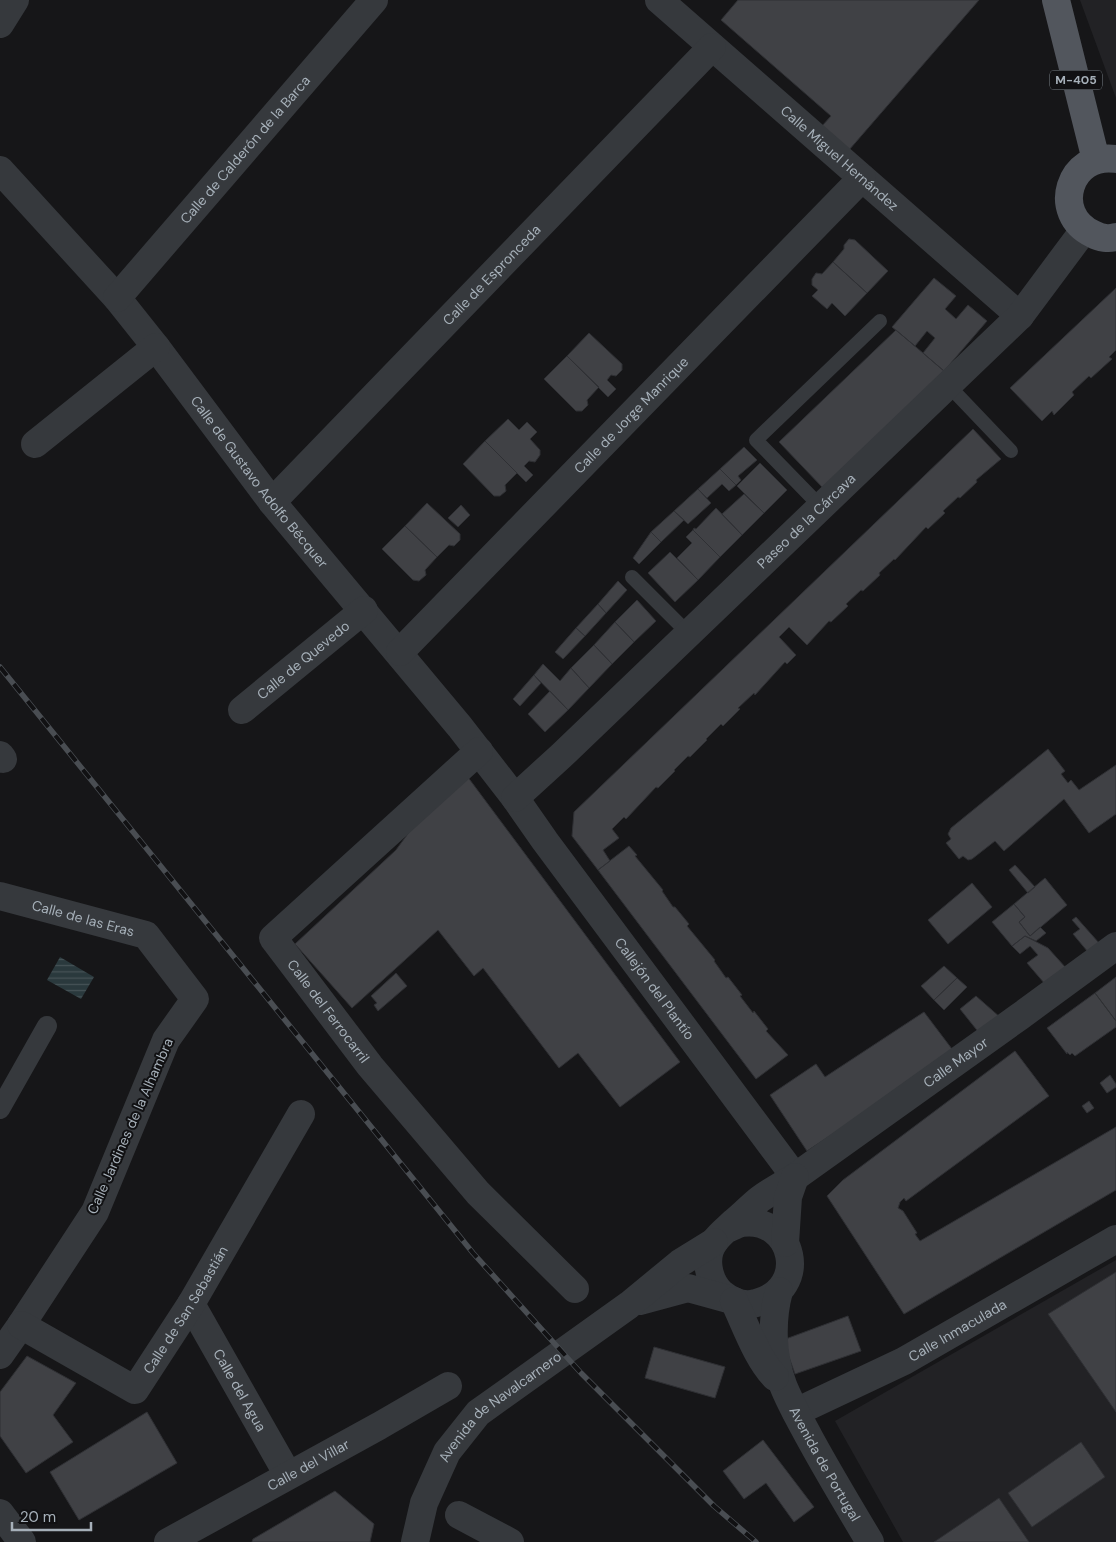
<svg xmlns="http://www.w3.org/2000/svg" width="1116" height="1542" font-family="'DM Sans',sans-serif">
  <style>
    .built { fill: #222225 }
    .water { fill: url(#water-rules) }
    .building { fill: #404145; stroke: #2f3034 }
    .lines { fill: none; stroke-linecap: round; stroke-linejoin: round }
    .service { stroke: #36393d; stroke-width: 14 }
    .pedestrian { stroke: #36393d; stroke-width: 20 }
    .minor { stroke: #36393d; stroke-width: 28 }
    .tertiary { stroke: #36393d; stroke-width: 28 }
    .primary { stroke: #52565d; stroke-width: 28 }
    .rail-casing { stroke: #494d52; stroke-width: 5.5 }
    .rail { stroke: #111113; stroke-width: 4; stroke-dasharray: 11; stroke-linecap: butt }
    .labels { text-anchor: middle; stroke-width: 4; stroke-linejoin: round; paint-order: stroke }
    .shield { fill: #111113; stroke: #798087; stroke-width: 1 }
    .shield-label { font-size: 12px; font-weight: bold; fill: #a6b0b9 }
    .street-label { font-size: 14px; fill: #a6b0b9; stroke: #111113 }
  </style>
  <defs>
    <pattern id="water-rules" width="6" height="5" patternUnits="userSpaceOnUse" patternTransform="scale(1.25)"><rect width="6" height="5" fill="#2a393d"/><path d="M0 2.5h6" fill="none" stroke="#465357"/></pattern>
  </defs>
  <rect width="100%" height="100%" fill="#161618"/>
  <path class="built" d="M1080,0h36v98z
    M1116,1260v282h-213l-68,-121z"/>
  <path class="water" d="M60,957l34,20 -13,22 -34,-19z"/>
  <path class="building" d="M738,0h241l-130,150 -27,-24 9,-10 -110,-96z
    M849,239l6,1 33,31 -21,22 -34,-31 11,-13v-4z
    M833,262l34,31 -22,23 -13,-13 -5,6 -15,-13 6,-6 -6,-5v-6l4,-6 6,1z
    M934,278l22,18 -11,13 11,10 12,-14 19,16 -43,50 -21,-18 12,-15 -8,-7 -12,15 -23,-19z
    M1116,288v62l-7,7 3,2 -21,19 -2,-2 -17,16 2,3 -20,20 -2,-4 -10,10 -32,-33z
    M896,330l48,41 -121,117 -44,-46z
    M589,333l33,31v6l-6,6 -5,-1 -4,5 9,9 -8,8 -41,-41z
    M567,356l32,31 -12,13 1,5 -6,6h-6l-32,-32z
    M508,419l11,11 8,-8 10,10 -7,7 10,11v5l-5,7 -6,-1 -5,5 9,9 -7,7 -41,-41z
    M973,429l28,30 -25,21 1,2 -17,16 -2,-1 -15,14 2,2 -17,16 -2,-2 -31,33 -1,-1 -15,14 1,2 -17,16 -2,-1 -15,14 2,2 -17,16 -2,-1 -22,24 -18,-18 -10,10 17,18 -9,9 -2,-2 -30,33 -1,-2 -16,15 2,1 -17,17 -2,-2 -15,15 1,1 -17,17 -2,-1 -14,14 1,1 -17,17 -2,-1 -30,32 -2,-2 -12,12 7,9 -16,12 7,11 -12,9 -26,-34 2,-24z
    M485,441l32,32 -12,12 1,6 -6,5h-6l-31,-32z
    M744,447l13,13 -19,16 3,4 -5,5 -16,-16z
    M760,463l27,27 -23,23 -27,-27z
    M720,469l16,16 -7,6 -7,-7 -15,14 -9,-9z
    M698,489l13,14 -23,21 -14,-13z
    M744,494l20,19 -22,22 -20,-21z
    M427,503l33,31v6l-6,6 -5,-1 -12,12 -32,-31z
    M461,505l9,10 -12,12 -10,-9z
    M716,508l26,27 -22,22 -27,-27 1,-2 2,1z
    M674,511l10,9 -23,22 -10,-10z
    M405,526l32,31 -12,13 1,5 -7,6 -6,-1 -31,-31z
    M693,530l27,27 -22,23 -21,-22 15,-15 -6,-6z
    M651,532l10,10 -22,22 -6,-6z
    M670,552l28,28 -23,22 -27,-29z
    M618,581l9,9 -21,23 -8,-9z
    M637,600l19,21 -22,21 -19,-20z
    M598,604l8,9 -21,23 -9,-8z
    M615,622l19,20 -22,22 -18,-19z
    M576,628l9,8 -22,23 -8,-7z
    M594,645l18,19 -23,24 -18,-20z
    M543,664l17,17 11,-13 18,20 -21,22 -34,-35z
    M534,675l7,8 -21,23 -7,-7z
    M550,691l18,19 -23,22 -17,-18z
    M1048,749l17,22 -4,3 7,9 3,-3 8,10 37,-25v49l-27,19 -25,-34 -60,52 -9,-10 -23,18 -4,1 -5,-4 -4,3 -13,-16 5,-4 -3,-5 3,-6z
    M467,776l213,286 -60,45 -42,-54 -19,15 -76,-100 -9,8 -36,-46 -86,78 -57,-64 101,-94 19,-26z
    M629,846l8,9 -2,1 28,34 -1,1 11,16h2l14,17 -2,2 28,34 -1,1 12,17 2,-1 14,18 -2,1 13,17 1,-2 14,18 -2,2 22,24 -32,24 -158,-209z
    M1015,865l20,22 -7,6 -19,-23z
    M1045,878l22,27 -37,31 -11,-14 6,-5 -11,-13z
    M972,883l20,24 -44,37 -20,-24z
    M1014,904l11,13 -6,5 11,14 10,-9 6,6 -10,8 -11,-5 -13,10 -20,-24z
    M1076,917l23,26 -11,9 -15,-18 7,-5 -8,-9z
    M1025,936l23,12 18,20 -21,16 -18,-21 11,-8 -8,-9 -10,8 -8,-8z
    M944,966l13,12 -23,22 -13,-14z
    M396,973l11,13 -29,25 -4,-6 3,-2 -6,-7z
    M1116,977v44l-21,-28z
    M957,978l10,9 -23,23 -10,-10z
    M1095,993l21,28v6l-41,29 -3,-3 -2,2 -3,-3v2l-20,-26z
    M976,996l25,22 -21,16 -20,-25z
    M924,1012l31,41 -148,98 -37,-56 46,-31 9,13z
    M1015,1051l34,45 -143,105 -2,-3 -4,4 -2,6 5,3 14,22 -2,1 2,3 3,4 196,-114v63l-212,124 -77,-118 16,-16z
    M1110,1075l6,9v3l-9,6 -7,-10z
    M1089,1101l5,7 -7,5 -5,-7z
    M1116,1272v140l-68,-98z
    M848,1316l13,35 -66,23 -12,-34z
    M654,1347l71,20 -10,31 -70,-20z
    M27,1356l49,27 -23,32 20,27 -47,31 -26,-37v-44z
    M147,1412l30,51 -98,57 -29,-48z
    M763,1440l51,67 -20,15 -28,-39 -22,16 -21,-28z
    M1081,1442l24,35 -73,50 -24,-34z
    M335,1491l39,33 -4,18h-118l1,-3z
    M999,1498l30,44h-95z"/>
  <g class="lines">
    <path class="service" d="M949,386l62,65
      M822,508l-66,-68 124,-119
      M632,577l57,57"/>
    <path class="pedestrian" d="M0,1109l47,-83"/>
    <g class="minor">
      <path id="s1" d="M659,0l361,316"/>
      <path d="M0,24l15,-24"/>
      <path id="s2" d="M0,170l117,128 39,49 116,155 188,225 55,71 30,43 250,336"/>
      <path id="s3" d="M117,298l257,-298"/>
      <path d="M35,444l121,-97"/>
      <path id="s4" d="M272,502l440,-455"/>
      <path id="s5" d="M400,652l462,-474"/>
      <path id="s6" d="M242,710l122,-100"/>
      <path id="s7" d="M479,751l-206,187 97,128 108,127 97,96"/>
      <path d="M0,755l3,4"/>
      <path id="s8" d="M515,798l46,-42 459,-440 64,-86"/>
      <path id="s9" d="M0,896l146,39 49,64 -29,41 -71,172 -74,113 -21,30"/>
      <path id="s10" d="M191,1304l97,171"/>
      <path id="s11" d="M21,1325l114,65 56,-86 110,-190"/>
      <path id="s12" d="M796,1412l108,-51 212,-122"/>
      <path d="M0,1513l22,29"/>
      <path d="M459,1515l51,27"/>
      <path id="s13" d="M168,1542l211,-116 69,-40"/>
    </g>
    <g class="tertiary">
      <path id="s14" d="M727,1229c5,-2 10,-5 15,-6 52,-7 69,66 14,80 -13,4 -25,-2 -35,-10 -13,-13 -18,-37 -6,-52 5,-7 13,-13 19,-19 9,-7 17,-16 26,-23 11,-8 24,-15 35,-22l224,-160 97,-71"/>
      <path d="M785,1243l3,-46 7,-20"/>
      <path id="s15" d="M779,1291c-8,30 -7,65 4,94 7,18 17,35 26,52 19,35 40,70 61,105"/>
      <path d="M640,1301l48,-13 40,11"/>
      <path d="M734,1301c11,23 23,58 41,76"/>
      <path id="s16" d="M415,1542l9,-39 23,-51 31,-39 151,-108 51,-42 34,-21"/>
    </g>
    <path class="primary" d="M1056,0l40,160
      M1116,159c-47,-7 -66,55 -23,75 7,4 16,5 23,3"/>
    <g class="rail-casing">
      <path id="rail" d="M0,667l473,586 108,120 133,133 42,36"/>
    </g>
    <use href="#rail" class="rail"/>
  </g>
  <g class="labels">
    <rect class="shield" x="1050" y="70.5" width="52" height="19" rx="4"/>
    <g class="shield-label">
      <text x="1076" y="84">M-405</text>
    </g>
    <g class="street-label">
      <text dy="5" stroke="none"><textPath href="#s3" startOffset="196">Calle de Calderón de la Barca</textPath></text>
      <text dy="5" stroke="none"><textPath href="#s1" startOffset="240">Calle Miguel Hernández</textPath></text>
      <text dy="5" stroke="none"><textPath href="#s4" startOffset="316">Calle de Espronceda</textPath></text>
      <text dy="5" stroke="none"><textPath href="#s5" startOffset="331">Calle de Jorge Manrique</textPath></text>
      <text dy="5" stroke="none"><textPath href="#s2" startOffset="406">Calle de Gustavo Adolfo Bécquer</textPath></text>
      <text dy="5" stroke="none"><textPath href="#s8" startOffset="402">Paseo de la Cárcava</textPath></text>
      <text dy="5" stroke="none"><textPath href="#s6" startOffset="79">Calle de Quevedo</textPath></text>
      <text dy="5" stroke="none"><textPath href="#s9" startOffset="86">Calle de las Eras</textPath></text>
      <text dy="5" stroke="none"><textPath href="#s2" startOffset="1049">Callejón del Plantío</textPath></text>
      <text dy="5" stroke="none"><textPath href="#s7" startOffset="370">Calle del Ferrocarril</textPath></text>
      <text dy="5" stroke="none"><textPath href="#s14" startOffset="539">Calle Mayor</textPath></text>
      <text transform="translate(130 1126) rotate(-66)" y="5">Calle Jardines de la Alhambra</text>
      <text dy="5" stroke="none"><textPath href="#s11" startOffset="226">Calle de San Sebastián</textPath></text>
      <text dy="5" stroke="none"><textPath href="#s12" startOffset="181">Calle Inmaculada</textPath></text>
      <text dy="5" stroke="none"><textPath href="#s10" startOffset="99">Calle del Agua</textPath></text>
      <text dy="5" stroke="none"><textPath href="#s16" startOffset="166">Avenida de Navalcarnero</textPath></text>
      <text dy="5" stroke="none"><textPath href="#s15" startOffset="185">Avenida de Portugal</textPath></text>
      <text dy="5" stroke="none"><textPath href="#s13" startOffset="160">Calle del Villar</textPath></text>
    </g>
  </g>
  <path d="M12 1522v8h79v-8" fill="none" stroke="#a6b0b9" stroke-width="2.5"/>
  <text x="20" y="1522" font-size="15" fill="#a6b0b9" stroke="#111113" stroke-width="4" paint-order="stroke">20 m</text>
</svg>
